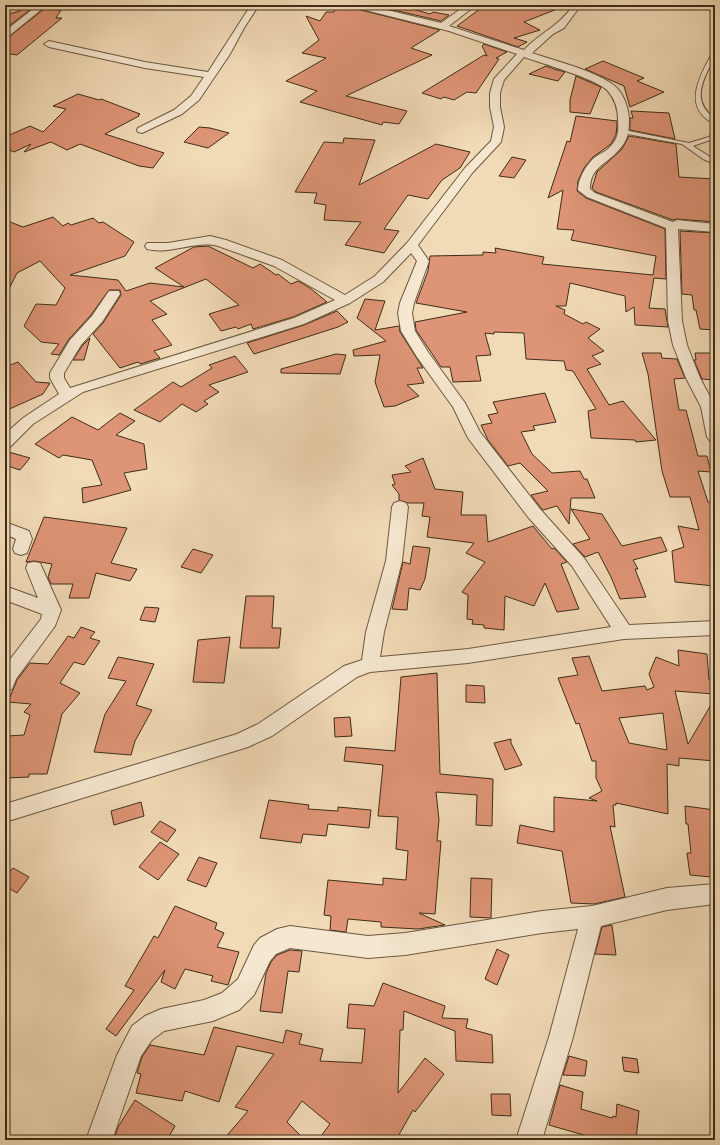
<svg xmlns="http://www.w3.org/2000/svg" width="720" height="1145" font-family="Cardo,serif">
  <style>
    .building { fill: #de9476; stroke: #3e2d17; fill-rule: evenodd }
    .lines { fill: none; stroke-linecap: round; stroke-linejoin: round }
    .lane-casing { stroke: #6b583f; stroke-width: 2 }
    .street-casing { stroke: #6b583f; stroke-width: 2 }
    .lane { fill: #f6e7d0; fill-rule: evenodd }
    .street { fill: #f6e7d0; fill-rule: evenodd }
  </style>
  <rect width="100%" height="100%" fill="#f1dab6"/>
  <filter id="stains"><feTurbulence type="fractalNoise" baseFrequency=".005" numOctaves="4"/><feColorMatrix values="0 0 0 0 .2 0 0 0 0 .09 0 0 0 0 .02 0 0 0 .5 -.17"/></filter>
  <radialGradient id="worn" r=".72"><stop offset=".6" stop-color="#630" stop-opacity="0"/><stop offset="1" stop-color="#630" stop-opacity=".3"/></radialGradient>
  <path class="building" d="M335,5h16l2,3 87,22 -29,18 21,7 -86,41 61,15 -8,13 -16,-2 -1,3 -82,-23 17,-11 -31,-10 40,-23 -24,-5 17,-13 -13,-24 14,5 6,-9h8z
    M372,5h27l31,9 3,-2 16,3 -8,6z
    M485,5h80v1l-41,16 16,8 -26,8 13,4 -9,5 -61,-21z
    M23,8l8,1 -26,20v-14l15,-4z
    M44,9l17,1 -5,8h6l-45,37 -12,-2v-13z
    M484,44l23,8 -11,6 3,1 -23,34 -9,-1 -13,8 -10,-3 -3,2 -19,-6 62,-38 3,1 -5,-10z
    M603,61l41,17 -7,3 27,11 -34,15 -6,-21 -39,-17z
    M546,66l8,3 11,3 -7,9 -29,-7z
    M576,76l25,11 -11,27 -20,-2v-12z
    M78,94l21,6 2,-1 39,15 -2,1 1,1 -34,18 59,19 -11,15 -14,-2 -59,-22 -13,6 -16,-8 -27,10 7,-8 -17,8 -9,-4v-11l25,-11 13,6 23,-23 -13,-3z
    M631,111l38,2 6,26 -45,-9v-12h3z
    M576,116l41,5v3l-1,11 -5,9 -18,13 -9,11 -6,13 -1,10 9,7 79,31 1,50 -12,-1 -5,30 16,1 3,18 -33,-2 -1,-18 -8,5 -1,-16 -55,-13 -4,23h-10l9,4 -1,4 19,10 3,-2 14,7 -12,9 16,13 -12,5 9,8 -14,5 22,36 14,-4 33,39 -20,2 -1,-2 -44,-2 -3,-27 8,-2 -23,-38 -7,-1 -2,-9 -38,-2 -2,-26 -30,-1v2l-9,-1 6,22 -15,1 5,25 -28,1 -3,-15h-9l-25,-37 -1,-8 52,-10 -51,-9 12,-32 2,-15 53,-1v-3l13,1 -1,-5 49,9 -2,7 111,11 3,-19 -85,-16 3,-10 -17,-1 6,-39 -15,8 19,-57 3,1z
    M199,127l11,1 19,5 -21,15 -24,-6z
    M629,136l47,8 3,33 36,2v43l-38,-3 -4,1 -77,-28 -4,-4 5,-16 25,-23z
    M344,138l31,2 -16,45 77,-41 34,8 -10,16 -18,12 -14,19 -20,-4 -24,34 15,2 -15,22 -39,-8 16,-23 -37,-2 2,-15 -12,-2 3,-10 -22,-1 29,-50 19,1z
    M512,157l14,3 -12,18 -15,-2z
    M53,217l10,9 5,-3 3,2 22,-7 6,5 4,-1 31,20 -9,14 -55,19 48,5 8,11 24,-8 34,4 -29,-19 39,-21 14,-1 45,22 7,-4 16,11 2,-1 13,10 7,-3 12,7 17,14 -34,15 -40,12 -2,-5 -13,5 -2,-2 -15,4 -12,-17 30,-9 -33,-26 -56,22 17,13 -15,6 20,25 -18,6 6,7 -20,6 -2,-2 -18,6 -27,-34 10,-11 18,-28 -1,-5h-11l-18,25 -22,24 -10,16 -8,-1 8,-10 -18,-2 -17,-16 12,-22 20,1 9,-17 -25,-27 -23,12 -12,24v-77l18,7z
    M680,231l35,2v97l-15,-1 -4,-19h-2l-2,-15 -10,-1z
    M365,299l20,2 -10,29 24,-4 1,6 23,36h-6l7,15 -17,2 12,11 -24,10 -11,1 -9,-25 5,-27 -26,1 -1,-6 33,-9 -29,-23z
    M337,311l11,11 -10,5 -84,27 -7,-11 57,-18z
    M90,338l-6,22h-11l9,-14z
    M642,353h19l1,5 15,1 8,19 -11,1 5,31h7l12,46h9l4,16 -13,-1 10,31 7,1v54h-4l3,29 -39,-4 -3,-31 12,-4 -6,-21 21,4 -9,-33h-20l-8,-26 -14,-97z
    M695,353h20v27l-13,-1 -8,-19h2z
    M336,354l10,1 -6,19 -59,-1v-4z
    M235,356l13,16 -39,13 10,7 -15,9 4,3 -12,8 -14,-8 -22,18 -26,-12 39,-28 8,5 31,-19 -3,-3z
    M18,362l18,20 14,1 -7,11 -38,17v-44z
    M545,393l11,29 -23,4 2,4 -14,2 11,22 20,19 28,-2 4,8h3l8,19h-24l-2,26 -12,-18 -14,4 -2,-2 -10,-13 17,-4 -28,-28 -12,3 -20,-26 -7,-15 11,-2 -4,-8 10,-2 -5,-11z
    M120,413l15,8 -19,14 28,9 3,25 -23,4 7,17 -48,13 -1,-15 20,-3 -10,-25 -29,-5 -4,3 -24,-14 37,-27 26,13z
    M5,451l25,7 -10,12 -15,-5z
    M423,458l12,31 28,3 -2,23h25l2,27 45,-16 19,23 2,-1 13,14 -6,2 18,45 -22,3 -12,-29 -11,23 -29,-10 -1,34 -20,-2v-3l-12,-1 1,-4 -6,-1 1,-24 -6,-3 23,-30 -19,-9 8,-10 -47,-6 3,-20 -8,-1 2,-13h-16l-9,-3v-6l-7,-9 3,-1 -3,-9 19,-3 -6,-6z
    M571,509l31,5 20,32 39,-9 6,14 -34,9 5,9h-3l11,28 -26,2 -9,-22 -13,-25 -13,5 -12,-13 17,-5z
    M44,517l83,11 -16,35 26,6 -7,12 -34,-8 -7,25h-20l4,-14h-22l-3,-7 4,-13 -18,-3 -8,1z
    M413,546l17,2 -5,31 -5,11 -11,-2 -2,22 -15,-1 11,-47 7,2z
    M193,549l20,6 -12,18 -20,-6z
    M246,596h28l-2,32h9l-2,20h-39z
    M145,607l14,1 -4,14 -15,-2z
    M81,627l14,5 -5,6 10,3 -16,24 -10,-3 -14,21 20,10 -18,21 -15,60h-18v3l-24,1 2,-42 17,-1 6,-20 -6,-3 7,-8 -23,-2 9,-22 13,-17 18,1 20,-28 6,2z
    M230,637l-6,46 -31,-1 5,-42z
    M678,650l29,4 2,26h3l2,14 -39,-3 13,53 27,-46v63l-36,-3v8l-12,-2 1,50 -52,-11v2h-3l2,22 -5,-1 15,71 -31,7 -23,-1 -9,-52 -45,-8 3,-18 34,7v-35l43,4 -8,-3 13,-7 -6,-13v-17h-4l-13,-38 -3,1 -18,-46 20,-3 -6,-17 17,-2 13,35 43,-5 2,4 7,-3 -5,-13 7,-17 23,9zM663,713l4,37 -38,-7 -10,-25z
    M118,657l36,7 -18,41 16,5 -17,31 -4,14 -37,-3 11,-38 21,-33 -18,-3z
    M437,673l3,101 53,5 -1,47 -16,-1 1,-30 -41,-3 3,28 -2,21h4l-6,73 -16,-1 26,12 -27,4 -37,-2v-5l-33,-3 -2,13 -16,-2 1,-14 -7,-1 4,-35 55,5v-7l23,2 2,-29 -12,-2 2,-32 -20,-1 5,-51 -39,-4 2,-14 49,4 6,-74z
    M466,685l18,1 1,17 -19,-1z
    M350,717l2,19 -17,1 -1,-19z
    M511,739v4l11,22 -17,5 -11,-27z
    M269,800l40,5 -1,4 30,2v-4l33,3 -2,18 -41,-4 -2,12 -23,-2 -2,9 -41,-5z
    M141,802l3,14 -30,9 -3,-14z
    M685,806l30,4v58l-5,-1 1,10 -21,-2 -3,-22h4l-3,-29h-2z
    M160,821l16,9 -9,12 -16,-10z
    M160,842l19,12 -21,26 -19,-13z
    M199,857l18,6 -11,24 -19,-7z
    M13,868l16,9 -12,16 -12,-7v-9z
    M471,878l21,1 -1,39 -21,-1z
    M175,906l42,17 -2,6 9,4 -7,14 22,5 -11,33 -17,-4 2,-5 -28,-7 -10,20 -14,-7 4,-12 -49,66 -10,-7 28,-39 -9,-4 29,-50 4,2z
    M612,925l4,30 -21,-1 7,-27z
    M497,949l12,6 -12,30 -12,-6z
    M290,950l12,1 -3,21 -11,-1 -6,42 -22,-2 6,-38 5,-11 6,-7z
    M383,983l62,23 -3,12 26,1 -2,9 26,7 1,28 -37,-2 -1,-30 -51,-20 -1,19h-3l-2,63 27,-35 19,16 -29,38 -2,-2 -17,30h-78l12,-16 -28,-23 -15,21 18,18h-82l25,-29 -13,-4 39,-53 -37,-8 -18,56 -34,-11 -3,10 -46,-8 5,-19 -4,-1 5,-16 8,-12 54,10 10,-28 69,16 3,-13 16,4 -3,10 24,5 -3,12 42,2 3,-34 -18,-1 2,-24 25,2z
    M569,1056l18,5 -2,15 -22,-1z
    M622,1057l15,2 2,14 -15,-2z
    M560,1085l23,7 -2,17 31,9 1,-2 3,1 1,-13 22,7 -3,29h-35l-52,-15z
    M491,1094h19l1,22 -19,-1z
    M135,1100l40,26 -8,14h-53l4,-13z"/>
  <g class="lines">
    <g class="lane-casing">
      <path id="lane" d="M715,51c0,7 -3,11 -6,17 -10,20 -14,36 6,51v5c-34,-16 -15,-49 -2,-72z
        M624,130l65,13 20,-6 6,-6v6l-2,2 -20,7 22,14v4l-12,-5 -21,-15 -60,-11 -1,-1z"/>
    </g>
    <g class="street-casing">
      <path id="street" d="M38,5h9l-42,34v-8z
        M251,5h8l-15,23 -14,26 -31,46 -17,14 -40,19 -4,-1 -1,-2 1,-2 36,-18 17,-14 13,-19 -59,-9 -96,-21 -5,-3 5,-3 96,21 63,10z
        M352,5h14l75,18 25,-18h10l-27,21 75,24c16,-17 37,-25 49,-45h8l-17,23 -11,6 -21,19c23,8 61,17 80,31 11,7 16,22 17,34 0,15 -1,23 -12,34 -11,12 -27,16 -27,37l5,4 78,29 4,-2 38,4v8l-37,-3 4,92 5,24 13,33 15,28v36l-5,-1 -3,-4 -6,-30 -15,-29 -13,-33 -5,-24 -2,-93 -79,-31 -9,-7c0,-11 8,-25 16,-32 5,-4 11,-6 15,-10 9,-9 10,-16 9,-28 0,-12 -3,-21 -11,-30 -11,-11 -66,-27 -83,-33l-20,23 -4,13v14l4,20 -3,15 -28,30 -55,73 11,16 -15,42 -2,10 3,18 13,21 37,51 15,29 60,77 44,49 45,67 86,-4v14l-91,4 -156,24 -98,9 -13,5 -85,59 -24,11 -243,75v-18l232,-70 21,-10 86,-58 18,-6 4,-28 20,-71 6,-54 2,-4 6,-2 6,2 2,4 -6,54 -18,71 -4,25 88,-8 143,-22 -39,-61 -44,-49 -60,-79 -15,-31 -36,-50 -16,-26 -3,-18 2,-10 17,-42 -6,-8 -28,29 -33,21 -46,21 -221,68 -50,32 -23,23 -5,1v-14l18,-16 36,-24 -9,-16v-5l20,-33 22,-24 17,-25h10l1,3 -18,28 -21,23 -17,28v5l6,10 224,-70 41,-18 -61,-34 -56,-20c-23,-6 -47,9 -71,3l-2,-3 2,-3h21l42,-7 16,4 56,20 63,35 30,-19 32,-33 58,-75 26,-27 3,-14 -4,-20v-14l4,-14 23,-25 -68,-23 -96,-24z
        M5,522l24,9 3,8 -5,14 -6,2 -6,-2 -2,-4 3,-10 -11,-5z
        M34,562l6,1 21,47 -6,16 -39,53 -4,10 -7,3v-26l36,-47 1,-5 -37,-14v-14l33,12 -12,-30 2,-5z
        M715,884v20l-48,6 -66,16 -28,111 -31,103h-26l33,-103 29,-108 -36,4 -137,22 -37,3 -78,-10 -14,6 -6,7 -16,34 -15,15 -26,11 -49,10 -12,9 -11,16 -29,84h-26l31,-85 15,-29 13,-10 16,-7 43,-9 18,-7 16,-14 16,-34 6,-7 17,-9 13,-3 78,10 37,-3 137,-22 50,-5 75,-18z"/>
    </g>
    <use href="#lane" class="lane"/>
    <use href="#street" class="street"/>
  </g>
  <rect width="720" height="1145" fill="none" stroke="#f1dab6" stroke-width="20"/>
  <rect x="6" y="6" width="708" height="1133" fill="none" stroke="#3e2d17" stroke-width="2"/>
  <rect x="10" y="10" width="700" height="1125" fill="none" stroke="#3e2d17"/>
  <rect width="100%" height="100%" filter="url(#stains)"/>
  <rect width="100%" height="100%" fill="url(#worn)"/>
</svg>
